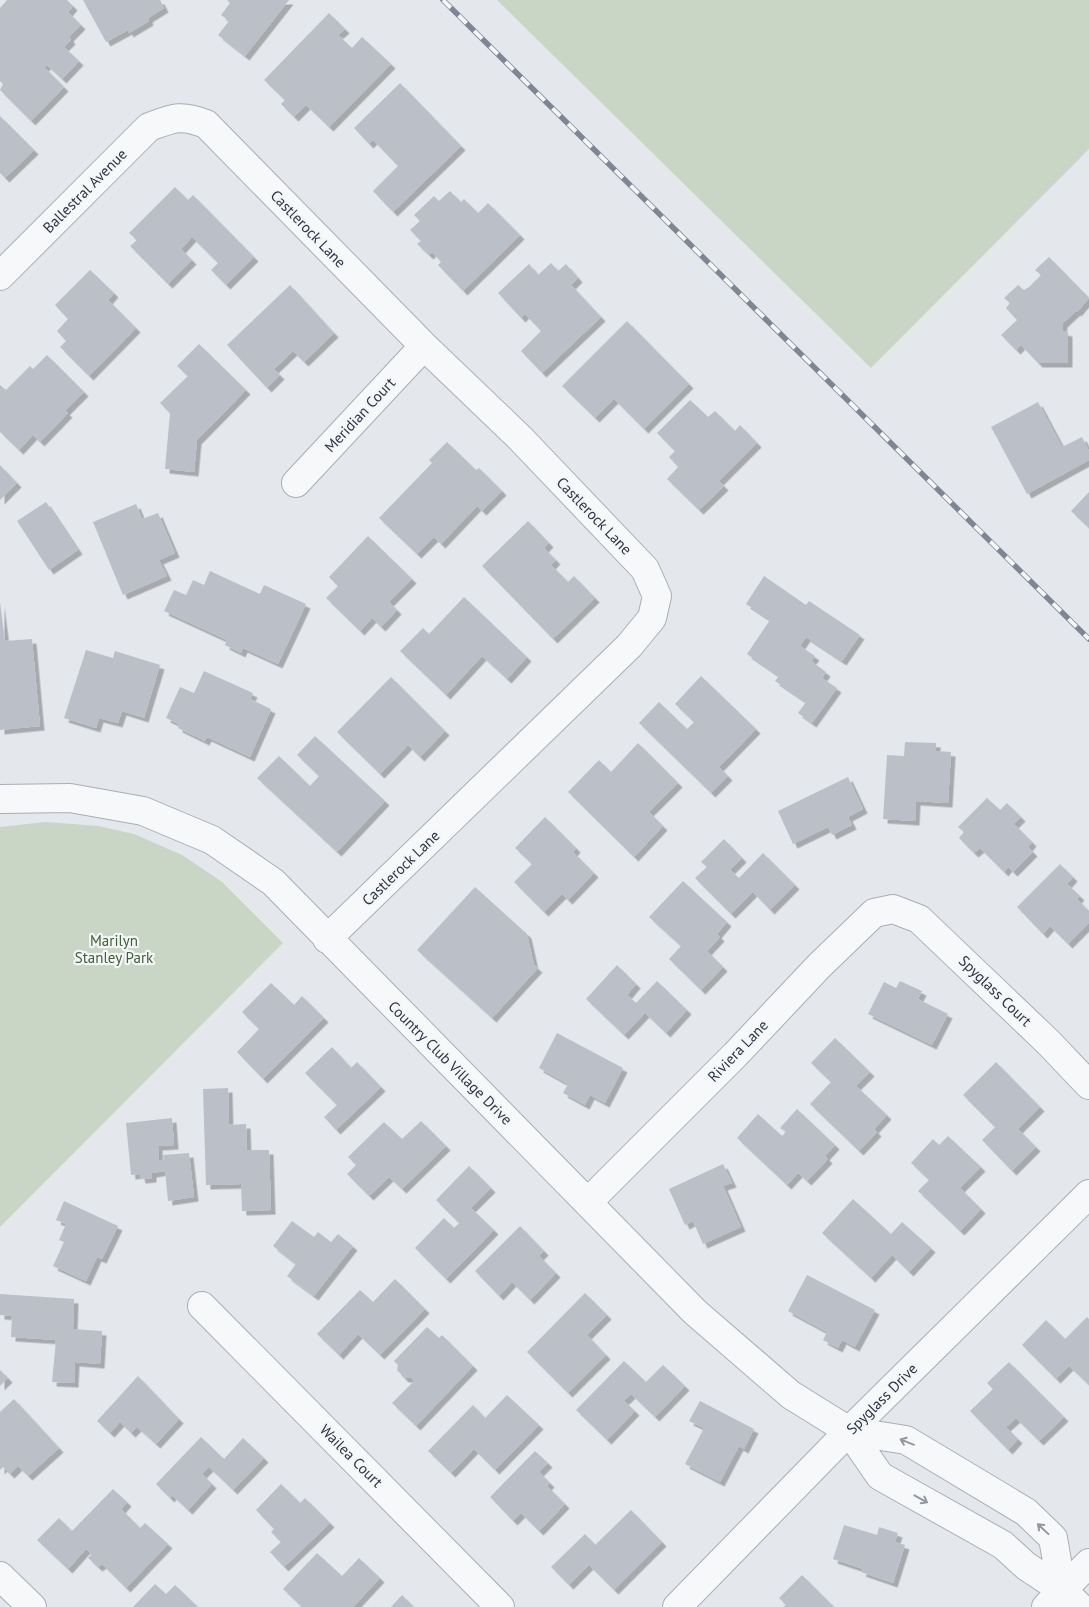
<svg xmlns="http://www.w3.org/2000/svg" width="1089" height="1607" font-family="'PT Sans',sans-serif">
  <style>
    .green { fill: #c9d5c5 }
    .building { fill: #bbc0c8; filter: url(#shadow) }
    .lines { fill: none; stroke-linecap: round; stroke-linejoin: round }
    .minor-casing { stroke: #a9aeb5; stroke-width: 30 }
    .tertiary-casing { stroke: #a9aeb5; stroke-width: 30 }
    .minor { stroke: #f7f8f9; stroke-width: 28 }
    .tertiary { stroke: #f7f8f9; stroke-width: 28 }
    .rail-casing { stroke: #7e8694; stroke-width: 5.5 }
    .rail { stroke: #f4f6f8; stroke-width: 4; stroke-dasharray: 11; stroke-linecap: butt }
    .oneway { stroke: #92969e }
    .labels { text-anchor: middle; stroke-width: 4.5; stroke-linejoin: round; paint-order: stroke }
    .street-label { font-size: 15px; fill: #2c3443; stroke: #f4f6f8 }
    .park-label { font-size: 15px; fill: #405e3a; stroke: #f4f6f8 }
  </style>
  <defs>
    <filter id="shadow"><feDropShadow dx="4.5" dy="4.5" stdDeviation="0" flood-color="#0004"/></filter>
  </defs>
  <rect width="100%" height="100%" fill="#e4e7eb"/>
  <path class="green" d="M497,0h592v149l-218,219z
    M46,822l52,4 36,8 48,21 40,27 61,61 -283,284v-400z"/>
  <path class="building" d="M7,0h60l6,6 -5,6 13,13 -12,12 2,3 -7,7 15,14 -17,18 -15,-14 -3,2 20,20 -33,34 -31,-31 3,-6 -3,-3v-73z
    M83,0h77l4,8 -16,10 1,3 -20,12 -1,-3 -22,12z
    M227,0h62l-44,56 -27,-21 11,-14 -8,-6 9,-12z
    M329,13l16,16 -7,6 14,13 10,-11 29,27 -62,63 -23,-22 -12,12 -13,-13 4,-4 -21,-20z
    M400,83l61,63 -68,66 -20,-21 25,-25 -25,-26 -4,4 -15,-16z
    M0,116l34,34 -29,28 -5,-5z
    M175,187l13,13 5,-5 61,62 -28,28 -15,-15 7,-7 -26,-26 -11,12 11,11 -24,24 -38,-38 7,-6 -8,-7z
    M450,191l11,11 3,-3 14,14 10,-10 32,32 -57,56 -25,-26 3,-3 -9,-10 -3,3 -12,-11 4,-3 -11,-11 10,-9 -6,-6 20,-19 5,5z
    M1049,257l40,41 -12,14 -1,-1 -13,12 -1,8 6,1v31h-30l-17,-18 -5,5 -15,-15 16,-15 -11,-12 4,-5 -6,-5 14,-13 6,5 5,-3 12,-12 -6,-5z
    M551,263l7,8 8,-7 12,14 -7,7 30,32 -59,56 -21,-22 20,-20 -16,-17 -4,4 -23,-25 31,-29 9,11z
    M90,270l24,23 -6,7 28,28 -47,48 -29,-29 6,-6 -9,-10 11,-12 -13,-14z
    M290,285l44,48 -30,29 -11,-11 -19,18 6,6 -13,13 -40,-43z
    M627,321l62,63 -45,45 -30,-30 -19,19 -33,-32z
    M199,344l47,46 -49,50 -3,32 -29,-3 5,-56 -10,-10 28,-27 -11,-10z
    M47,355l37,37 -19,19 3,2 -28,29 -7,-7 -14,15 -19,-18v-47l6,5 24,-24 3,3z
    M690,400l18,17 7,-6 20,20 5,-6 17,18 -38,38 5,5 -25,24 -32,-31 11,-12 -9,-10 6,-6 -18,-18z
    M1038,402l24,45 20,-10 7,14v9l-62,34 -36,-67z
    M447,442l29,28 3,-2 23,23 -20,20 -5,-5 -36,38 -7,-7 -17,17 -38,-36 53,-55 -3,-3z
    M0,465l17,18 -17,17z
    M1089,492v36l-18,-17z
    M46,502l32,48 -29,20 -32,-49z
    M136,504l6,15 16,-6 17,40 -16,7 8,16 -44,19 -30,-73z
    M528,521l21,22 -5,5 12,12 -5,5 17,17 6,-6 21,22 -42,41 -71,-73z
    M368,536l44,43 -23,23 8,8 -16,17 -9,-9 -12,13 -34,-33 12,-12 -9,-9z
    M210,571l50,23 4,-9 42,19 -28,60 -35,-16 -2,5 -16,-8 2,-5 -63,-29 10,-21 12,5 7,-15 11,5z
    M764,576l42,29 3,-4 51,34 -18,26 -36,-24 -6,9 15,10 -4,5 15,11 -4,6 15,10 -25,35 -14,-10 8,-11 -31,-21 4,-5 -32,-22 23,-34 -24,-16z
    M464,597l63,60 -20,22 -25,-23 -36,39 -46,-44 23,-23 6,6z
    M0,602l5,39 27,-2 8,87 -40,4z
    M86,650l27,8 2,-7 45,14 -16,53 -22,-7 -4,12 -19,-5 -3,10 -32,-10z
    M204,671l49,22 -3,6 21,10 -21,48 -43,-20 -2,4 -27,-13 1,-4 -13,-6 14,-31 14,6z
    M701,676l55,53 -37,38 9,9 -17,17 -72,-70 20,-21 28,27 7,-7 -19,-18z
    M391,677l54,54 -25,26 -12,-12 -28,29 -43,-42z
    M315,736l70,65 -48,51 -80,-74 22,-22 31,30 9,-10 -22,-21z
    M905,742l31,1v8l15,1 -3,51 -32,-2 -1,20 -32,-2 4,-64 17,1z
    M638,743l40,40 -29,29 14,14 -29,31 -66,-65 31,-32 12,12z
    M848,777l15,32 -15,8 4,8 -20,10 -4,-8 -35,17 -15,-33z
    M987,798l13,12 7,-7 14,14 -7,7 18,18 -4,5 5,5 -20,20 -5,-5 -4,5 -24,-24 -6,5 -15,-15 5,-6 -6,-5z
    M545,817l31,31 -3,4 21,21 -26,27 -6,-6 -18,18 -30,-30 18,-18 -17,-16z
    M724,839l18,19 -12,12 9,8 24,-25 32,32 -25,25 -17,-18 -22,22 -36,-36 12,-11 -6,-5z
    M1060,864l13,13 -6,7 13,12 -3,3 12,12v12l-21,21 -18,-18 -7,8 -26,-27z
    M683,881l44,41 -10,12 3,3 -13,14 16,16 -22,23 -32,-31 12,-13 -32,-29z
    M475,887l52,47 7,31 4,3 -46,50 -75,-68z
    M617,965l19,19 -9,11 9,8 21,-22 30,29 -21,23 -21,-20 -21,22 -38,-36z
    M900,981l22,10 -4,8 30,15 -16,31 -64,-31 16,-32 12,6z
    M271,983l23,22 8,-9 22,22 -61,61 -26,-27 22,-23 -17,-17z
    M557,1033l66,35 -18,35 -15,-8 -5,10 -22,-12 5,-9 -29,-16z
    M835,1038l35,34 -14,14 31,29 -13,14 3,3 -18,19 -49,-47 21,-22 -20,-19z
    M332,1047l19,21 6,-6 24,25 -45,43 -12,-13 13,-12 -32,-32z
    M996,1062l44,45 -22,22 18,18 -24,24 -30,-31 13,-13 -32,-32z
    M228,1088l1,37 17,-1 1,26h22l2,60 -29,1 -1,-27 -35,1 -3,-96z
    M797,1109l38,36 -10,11 3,3 -21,22 -9,-8 -11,12 -50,-47 21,-24 24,22 4,-4 -6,-4z
    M172,1118l2,27 -16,1 1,14h5l-1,-5 26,-2 5,44 -26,4 -3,-30 -13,2v5l-11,1 -1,-5 -9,1 -5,-52z
    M421,1121l25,25 -44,43 -13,-12 -20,19 -22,-22 9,-9 -8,-8 36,-35 18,17z
    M948,1136l33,31 -21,21 21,21 -21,22 -42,-40 11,-11 -18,-17 22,-24 6,6z
    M723,1164l9,19 -9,3 18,41 -38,17 -10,-23 -8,4 -16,-36z
    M469,1166l22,22 -20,20 23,22 -48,49 -31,-31 29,-30 10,10 5,-5 -23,-23z
    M853,1199l38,35 11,-12 29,26 -22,24 -17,-17 -21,23 -49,-45z
    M64,1201l54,25 -16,33 -5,-2 -11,24 -33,-15 11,-24 -5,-2 7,-16 -10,-4z
    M292,1221l22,16 4,-5 13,10 7,-8 15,12 -39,50 -27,-20 9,-12 -23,-18z
    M520,1226l24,25 -5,5 17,17 -26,27 -18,-18 -13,14 -24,-25z
    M807,1275l68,35 -20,37 -13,-7 -4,8 -15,-8 4,-8 -39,-21z
    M395,1279l30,30 -45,46 -22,-21 -19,21 -22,-21 43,-44 13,12z
    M585,1293l22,22 -20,20 19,20 -38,38 -41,-41z
    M0,1294l74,5 -1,30 29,2 -2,33 -25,-2 -1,21 -22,-1 4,-42 -45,-3 1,-21 -12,-1z
    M1087,1317l2,2v66l-20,-19 -13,13 -34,-34 24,-25 19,19z
    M427,1327l12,11 3,-3 31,31 -57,60 -24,-23 22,-22 -3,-3h-7l-7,-8 1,-5 -4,-4z
    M624,1361l22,21 17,-17 22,21 -30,31 -24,-23 -7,7 11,10 -28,29 -31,-30z
    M1009,1362l55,55 -25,24 -23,-23 -10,9 12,12 -10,11 -38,-39 23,-22 -6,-6z
    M0,1370l8,8 -8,8z
    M138,1376l41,43 -23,25 -19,-17 -6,6 -11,-11 -10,11 -13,-12z
    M507,1395l32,30 -44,45 -21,-21 -23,24 -23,-22 45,-46 12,13z
    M14,1399l45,49 -31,28 -10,-10 -8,8 -7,-7 -3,3v-58z
    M700,1401l54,28 -10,20 -5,-3 -19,36 -35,-18 19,-36 -15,-7z
    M201,1437l23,22 19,-21 21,20 -31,32 -24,-23 -7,7 10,10 -24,26 -16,-15 -2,3 -14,-14z
    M535,1451l13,12 -9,9 11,11 -3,3 18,18 -26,27 -18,-18 -8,8 -23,-24z
    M281,1484l19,19 5,-5 25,25 -46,44 -14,-15 11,-10 -10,-10 3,-3 -18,-19z
    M113,1489l14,13 -6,7 19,19 5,-5 23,21 -42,44 -24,-24 -4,3 -10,-9 4,-4 -6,-5 -18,20 -31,-29 22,-22 13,13z
    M631,1510l31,32 -48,48 -25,-25 -20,20 -18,-18 34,-33 10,11z
    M844,1525l33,10 2,-8 19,6 -3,9 10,3 -12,38 -32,-11 2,-3 -30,-10z
    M317,1553l25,23 17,-18 21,20 -27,29h-51l-19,-18z
    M802,1575l32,32h-51l3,-2 -7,-7z
    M155,1584l11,10 9,-9 23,22h-65z
    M402,1595l12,12h-23z"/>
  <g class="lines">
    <g class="minor-casing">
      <path id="minor" d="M0,276l149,-149c24,-9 32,-13 57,-3l218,222 96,92 125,131 12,27 -5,22 -23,28 -302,293
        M296,483l128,-137
        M0,799l70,-1 73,13 69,29 61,42 422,430 96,83 58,36 57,9 120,72 27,26 9,52
        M588,1202l147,-147 85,-90 54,-52 19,-4 26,10 129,123 41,43
        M202,1306l298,301
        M849,1431l31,45 123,69 23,21 36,24 18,17
        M0,1576l32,31
        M677,1607l172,-176 240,-237"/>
    </g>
    <g class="tertiary-casing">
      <path id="tertiary" d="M1046,1607l43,-44"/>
    </g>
    <use href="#minor" class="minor"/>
    <use href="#tertiary" class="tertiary"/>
    <g class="rail-casing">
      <path id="rail" d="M443,0l646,639"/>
    </g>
    <use href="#rail" class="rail"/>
  </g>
  <defs><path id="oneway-shaft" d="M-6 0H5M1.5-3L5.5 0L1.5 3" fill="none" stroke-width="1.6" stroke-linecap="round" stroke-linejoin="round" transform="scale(1.25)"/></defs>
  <g class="oneway">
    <use href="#oneway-shaft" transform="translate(907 1442) rotate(-158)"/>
    <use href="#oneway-shaft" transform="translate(921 1499) rotate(29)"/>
    <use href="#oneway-shaft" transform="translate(1043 1529) rotate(-137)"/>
  </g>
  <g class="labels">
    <g class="street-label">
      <text transform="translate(85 191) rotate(-45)" y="5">Ballestral Avenue</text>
      <text transform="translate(308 229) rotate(46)" y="5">Castlerock Lane</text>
      <text transform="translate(360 415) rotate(-47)" y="5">Meridian Court</text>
      <text transform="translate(594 516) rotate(46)" y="5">Castlerock Lane</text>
      <text transform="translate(401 868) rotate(-44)" y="5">Castlerock Lane</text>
      <text transform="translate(995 991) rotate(44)" y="5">Spyglass Court</text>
      <text transform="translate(738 1051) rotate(-46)" y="5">Riviera Lane</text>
      <text transform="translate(450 1063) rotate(45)" y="5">Country Club Village Drive</text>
      <text transform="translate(882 1399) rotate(-45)" y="5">Spyglass Drive</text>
      <text transform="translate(351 1456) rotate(45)" y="5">Wailea Court</text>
    </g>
    <g class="park-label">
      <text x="114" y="946">Marilyn<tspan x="114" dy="17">Stanley Park</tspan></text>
    </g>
  </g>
</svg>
